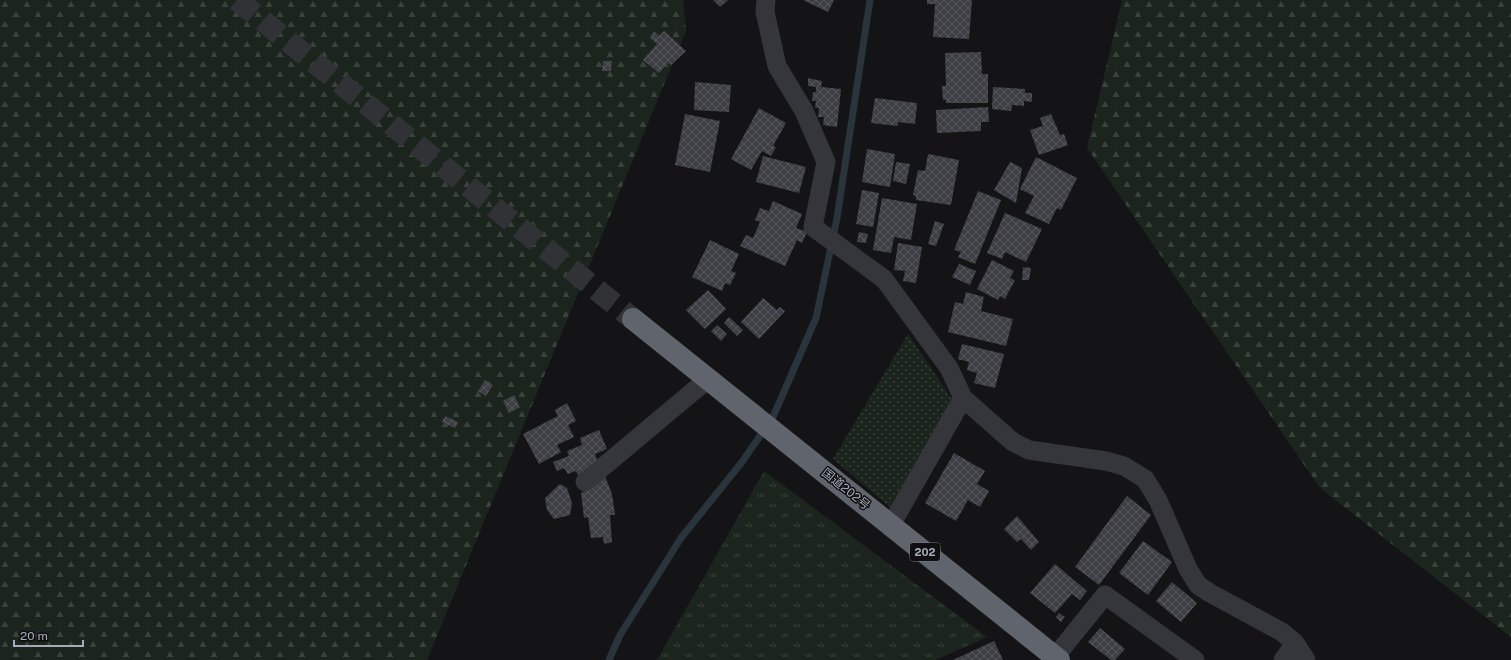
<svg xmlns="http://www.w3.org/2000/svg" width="1511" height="660" font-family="'Public Sans','Noto Sans JP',sans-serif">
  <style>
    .grass { fill: url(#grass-tufts) }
    .forest { fill: url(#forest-firs) }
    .park { fill: url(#park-dots) }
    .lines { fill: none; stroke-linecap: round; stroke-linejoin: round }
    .stream { stroke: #29343c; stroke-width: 7 }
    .building { fill: url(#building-cross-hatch) }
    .highway-tunnel { stroke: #313236; stroke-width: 22; stroke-dasharray: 22 11; stroke-linecap: butt }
    .street { stroke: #35363c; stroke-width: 19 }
    .highway { stroke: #60646d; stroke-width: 22 }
    .labels { text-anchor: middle; stroke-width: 3; stroke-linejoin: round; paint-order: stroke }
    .shield { fill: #0f0f11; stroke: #787c86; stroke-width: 1 }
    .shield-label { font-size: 11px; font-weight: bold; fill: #a5abb8 }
    .street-label { font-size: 12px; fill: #a5abb8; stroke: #0f0f11 }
  </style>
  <defs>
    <pattern id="grass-tufts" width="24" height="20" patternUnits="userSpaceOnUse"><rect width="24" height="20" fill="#1c251d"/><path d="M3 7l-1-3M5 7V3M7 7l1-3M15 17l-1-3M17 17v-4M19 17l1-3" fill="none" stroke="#3a423c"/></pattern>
    <pattern id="forest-firs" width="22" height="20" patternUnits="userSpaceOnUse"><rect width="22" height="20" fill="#1c251d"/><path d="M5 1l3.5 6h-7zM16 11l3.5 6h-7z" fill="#3a423c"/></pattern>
    <pattern id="park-dots" width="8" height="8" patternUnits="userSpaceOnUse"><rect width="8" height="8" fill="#1c251d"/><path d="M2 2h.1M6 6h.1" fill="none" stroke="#3a423c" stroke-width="1.8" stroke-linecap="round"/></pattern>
    <pattern id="building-cross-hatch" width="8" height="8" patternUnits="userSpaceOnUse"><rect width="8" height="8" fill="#3e3f44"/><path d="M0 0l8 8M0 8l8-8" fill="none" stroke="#57585d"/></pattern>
  </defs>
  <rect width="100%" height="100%" fill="#141416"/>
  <path class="grass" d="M764,471l223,166 -51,23h-279z"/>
  <path class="forest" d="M0,0h683l3,31 -259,629h-427z
    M1122,0h389v637l-191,-149 -233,-340z"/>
  <path class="park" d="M908,334l44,65 -62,108 -57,-48z"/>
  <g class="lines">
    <path class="stream" d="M609,660l11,-25 61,-97 61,-76 31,-45 43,-99 21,-100 33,-218"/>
  </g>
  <path class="building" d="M713,0h15l-8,7z
    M803,0h31l-6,12z
    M927,0h45l-3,39 -36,-2 2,-33h-8z
    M664,31l22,20 -15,14 -3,-2 -9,10 -16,-13 14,-16 -7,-6 5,-6 4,4z
    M981,52l1,22h6v29h-42v-3h-3l-1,-14h4l-1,-33z
    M603,61h9l-1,10h-9z
    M808,78l14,3 -1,6 20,2 -4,38 -14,-2 1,-8h-6l1,-9h-4l1,-7h-4l1,-9h3v-5l-8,-1z
    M695,82l36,3 -2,27 -35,-2z
    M993,87l32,2v4h7v9l-8,-1v5l-12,-1 -1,6 -19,-2z
    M875,98l42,5 -2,21 -17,-2v4l-27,-3z
    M988,107l1,15h-8v9l-44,2 -1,-23z
    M759,108l27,15 -13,23 3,1 -5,9 -9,-5 -11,19 -20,-11z
    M685,114l35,7 -10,51 -35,-7z
    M1051,114l9,21 4,-1 4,11 -29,10 -9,-25 13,-4 -3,-8z
    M867,149l28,5 -5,33 -28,-5z
    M928,154l31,6 -8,45 -35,-5v-4l-3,-1 5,-25 7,1z
    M763,156l43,11 -7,26 -43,-11z
    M1036,157l41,21 -16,32 -4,-2 -8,16 -24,-11 9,-17 -14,-7z
    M896,162l14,2 -4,20 -13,-3z
    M1010,162l12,6 -6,35 -22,-13z
    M862,190l17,3 -6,34 -17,-3z
    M978,191l23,9 -26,64 -17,-7 3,-5 -7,-2z
    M882,198l35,6 -6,36 -17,-3 -3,16 -18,-3z
    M773,201l29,13 -6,14 11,4 -5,11 -5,-3 -12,26 -45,-20 6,-11 7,3 7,-16 -5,-2 5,-12 9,3z
    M1005,213l37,16 -16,33 -21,-10 -3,7 -15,-6z
    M935,221l9,3 -8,22 -8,-2z
    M859,232l9,2 -2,9 -9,-1z
    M710,240l29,14 -8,17 5,2 -6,12 -5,-2 -3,8 -30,-14z
    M898,243l24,4 -6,36 -13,-2 2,-10 -11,-1z
    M992,260l22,11 -4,7 5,2 -10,19 -5,-3 -2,4 -21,-11z
    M959,264l17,7 -6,14 -18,-8z
    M1023,267l8,1 -2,12h-7z
    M708,290l18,19 -21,20 -19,-19z
    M966,292l18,5 -3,14 32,8 -7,27 -58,-14 7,-30 8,2z
    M763,298l14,12 3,-3 5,4 -26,28 -18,-17z
    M729,317l14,13 -6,6 -13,-13z
    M717,325l10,9 -6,7 -10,-10z
    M962,344l42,10 -9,34 -21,-5 3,-10 -10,-3 2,-8 -11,-3z
    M485,380l8,5 -7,11 -8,-5z
    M514,395l6,12 -11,6 -6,-12z
    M567,403l9,18 -8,4 6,12 -17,8 4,7 -22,12 -16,-30 35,-18 -3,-6z
    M445,416l13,6 -3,6 -13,-6z
    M599,430l8,19 -12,5 3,9 -7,6 -13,6 -2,-4 -8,3 -4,-6 -7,3 -4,-9 16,-6 -2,-5 15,-6 -2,-7z
    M954,453l31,18 -8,13 12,7 -9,16 -12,-7 -12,21 -31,-18z
    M605,476l7,18 3,21h-5l2,27 -8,2 -1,-7 -12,1 -3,-21 -4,1 -3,-25z
    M560,484l7,4 5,15 -2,12 -16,4 -7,-9 -2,-12z
    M1127,496l24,19 -52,70 -24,-18z
    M1017,516l22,26 -8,8 -10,-11 -4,3 -13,-13z
    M1143,541l29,21 -24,33 -29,-22z
    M1055,564l32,27 -7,9 -8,-6 -17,19 -25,-20z
    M1172,582l25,21 -16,19 -25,-21z
    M1059,613l6,4 -4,5 -5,-5z
    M1100,628l25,21 -10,11h-4l-23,-18z
    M994,641l9,19h-50z"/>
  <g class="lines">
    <path class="highway-tunnel" d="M237,0l396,319"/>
    <path class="street" d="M766,0l-1,12 12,54 27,45 22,51 -13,65 71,52 65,89 14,30 50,44 16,8 77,11 18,5 21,13 13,21 30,69 10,16 12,8 72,39 13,11 11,17
      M585,482l123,-103
      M891,525l72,-127
      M1055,657l50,-62 90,65
      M1283,660l12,-17"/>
    <path class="highway" d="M633,319l426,341"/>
  </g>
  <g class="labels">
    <rect class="shield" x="910" y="543" width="30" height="18" rx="3"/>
    <g class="shield-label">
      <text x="925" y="556">202</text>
    </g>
    <g class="street-label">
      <text transform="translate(846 489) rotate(39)" y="4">国道202号</text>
    </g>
  </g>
  <path d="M14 640v6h69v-6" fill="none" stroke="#a5abb8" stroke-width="2"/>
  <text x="20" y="640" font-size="12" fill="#a5abb8" stroke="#0f0f11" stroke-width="3" paint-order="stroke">20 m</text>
</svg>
